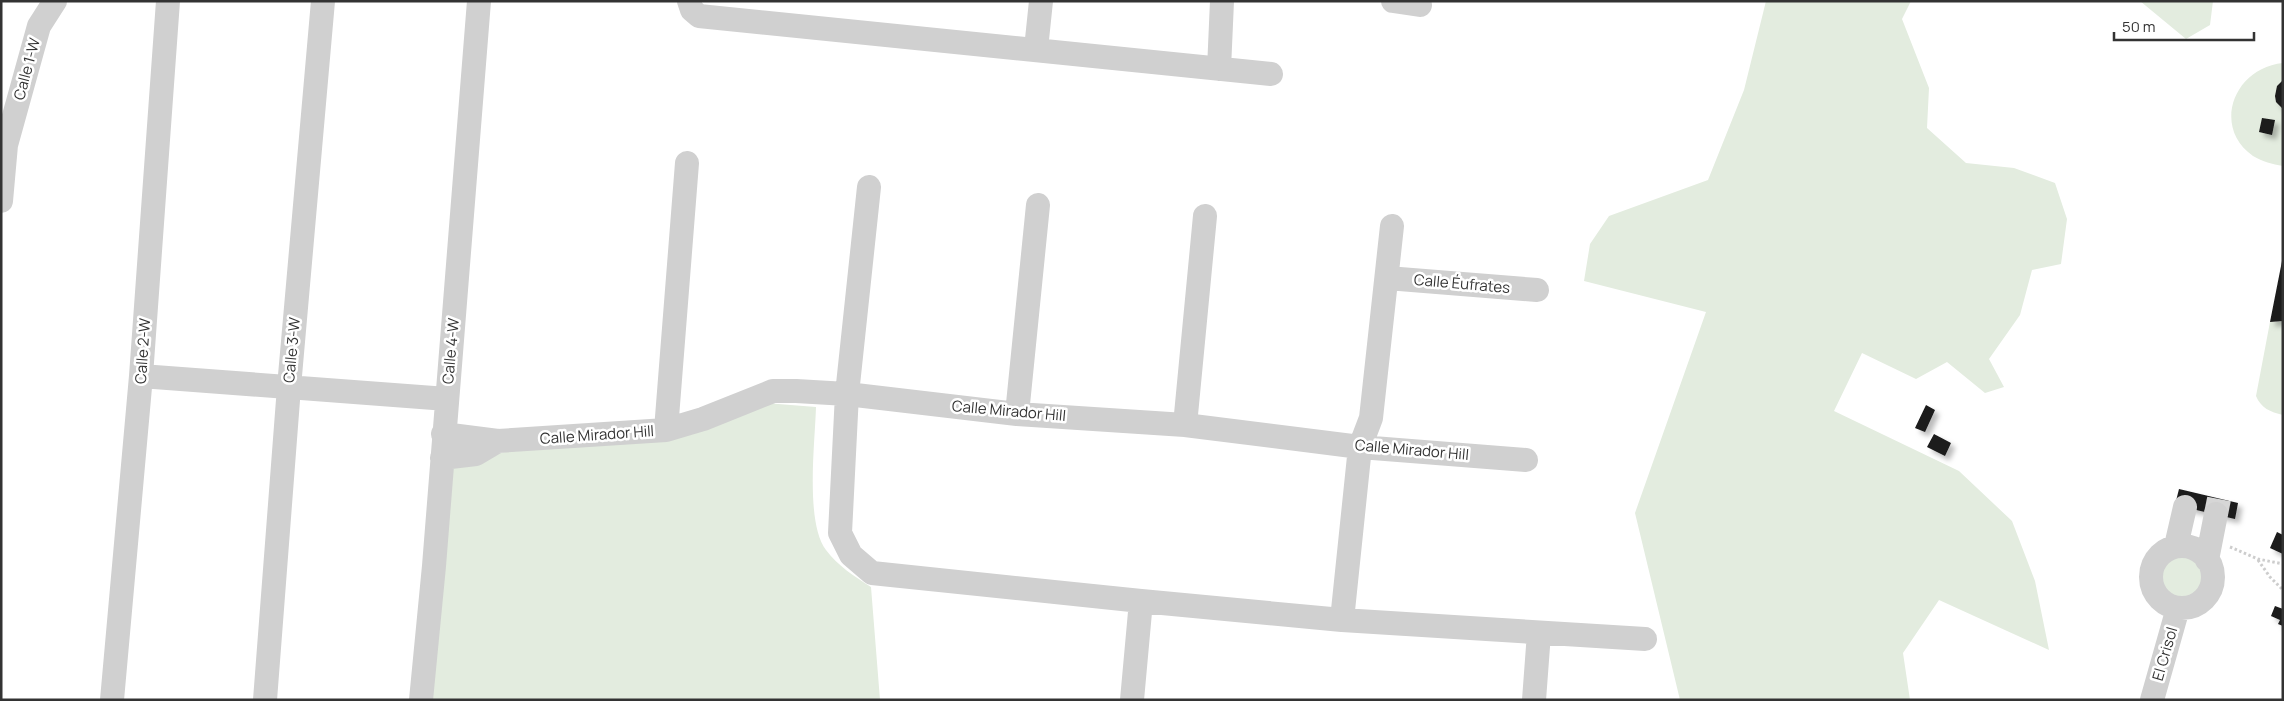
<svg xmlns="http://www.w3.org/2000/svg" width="2284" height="701" font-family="Manrope,sans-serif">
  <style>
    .green { fill: #e3ecdf }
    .building { fill: #1a1a1a; filter: url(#shadow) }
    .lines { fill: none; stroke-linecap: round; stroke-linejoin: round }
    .minor-tunnel { stroke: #d6d6d6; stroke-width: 24; stroke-dasharray: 24 12; stroke-linecap: butt }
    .path { stroke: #cdcdcd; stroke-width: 3; stroke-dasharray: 2.5 2.5; stroke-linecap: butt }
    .minor { stroke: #d0d0d0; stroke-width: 24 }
    .labels { text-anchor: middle; stroke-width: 5; stroke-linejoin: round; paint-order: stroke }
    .street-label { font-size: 15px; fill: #333; stroke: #fff }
  </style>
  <defs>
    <filter id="shadow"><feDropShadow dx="4.5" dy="4.5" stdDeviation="2.5" flood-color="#0004"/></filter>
  </defs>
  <rect width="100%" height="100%" fill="#fff"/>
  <path class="green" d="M1766,1h145l-9,18 27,69 -2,40 39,35 48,5 41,15 12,36 -6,45 -29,6 -12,45 -31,44 15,28 -19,6 -38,-31 -31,17 -54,-26 -28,58 125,60 53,50 23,60 14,69 -110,-50 -36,53 7,47h-230l-45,-187 71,-201 -122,-31 6,-37 19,-28 99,-36 36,-90z
    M2140,1h73l-3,24 -24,14z
    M2283,63v103c-11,-2 -20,-4 -30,-10 -41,-28 -20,-88 30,-93z
    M2283,321v94c-13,-3 -22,-7 -27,-19l14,-74z
    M752,402l64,5c-1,36 -11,115 10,143 12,16 28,26 45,37l9,113h-460l21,-235z
    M2162 577a20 20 0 1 1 40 0a20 20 0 1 1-40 0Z"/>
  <path class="building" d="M2283,80v29l-7,-7 -1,-6 2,-10z
    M2262,118l13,2 -3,15 -13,-3z
    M2282,261l1,60 -13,1z
    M1926,405l9,5 -10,22 -10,-4z
    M1934,434l17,9 -6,13 -18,-9z
    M2179,489l59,14 -3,16 -60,-14z
    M2277,532l6,3v19l-13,-6z
    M2275,606l8,3v17l-5,-2 2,-4 -9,-4z"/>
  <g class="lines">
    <path class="minor-tunnel" d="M2216,514l3,-15"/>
    <path class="path" d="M2230,547l28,12 25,5
      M2258,560l12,17 13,13"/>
    <path class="minor" d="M689,1l3,9 7,6 572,58
      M1393,1l27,4
      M1036,49l5,-48
      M1219,69l3,-68
      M869,187l-22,207 -7,139 11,22 21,18 269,28 201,19 303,19
      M1,201l5,-56 33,-119 16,-25
      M1387,278l150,12
      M141,376l306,23
      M1017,414l21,-209
      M1185,425l20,-209
      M666,430l21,-267
      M443,434l55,7 168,-11 37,-11 70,-28h23l51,3 170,20 168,11 175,22 166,13
      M442,458l34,-4 22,-13
      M2176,546l9,-39
      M2151 577a31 31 0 1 1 62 0a31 31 0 1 1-62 0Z
      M2207,560l9,-46
      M1342,620l18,-173 11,-29 21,-192
      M112,700l29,-324 27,-375
      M265,700l24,-313 34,-386
      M421,700l13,-134 45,-565
      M1132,700l9,-99
      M1534,700l5,-67
      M2152,700l26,-92"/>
  </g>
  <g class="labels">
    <g class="street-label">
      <text transform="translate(27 69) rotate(-75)" y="5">Calle 1-W</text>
      <text transform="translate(1462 284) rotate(5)" y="5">Calle Éufrates</text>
      <text transform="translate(292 350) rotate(-85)" y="5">Calle 3-W</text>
      <text transform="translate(143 351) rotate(-86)" y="5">Calle 2-W</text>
      <text transform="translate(451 351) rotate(-85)" y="5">Calle 4-W</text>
      <text transform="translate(1009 411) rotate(5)" y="5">Calle Mirador Hill</text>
      <text transform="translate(597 435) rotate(-4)" y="5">Calle Mirador Hill</text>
      <text transform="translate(1412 450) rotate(5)" y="5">Calle Mirador Hill</text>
      <text transform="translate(2165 654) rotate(-74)" y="5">El Crisol</text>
    </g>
  </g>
  <rect width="2284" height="701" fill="none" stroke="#333333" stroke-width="5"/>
  <path d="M2114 32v8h140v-8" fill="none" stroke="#333333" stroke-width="2.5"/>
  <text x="2122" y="32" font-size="15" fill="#333333" stroke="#ffffff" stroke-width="4" paint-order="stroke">50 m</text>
</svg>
